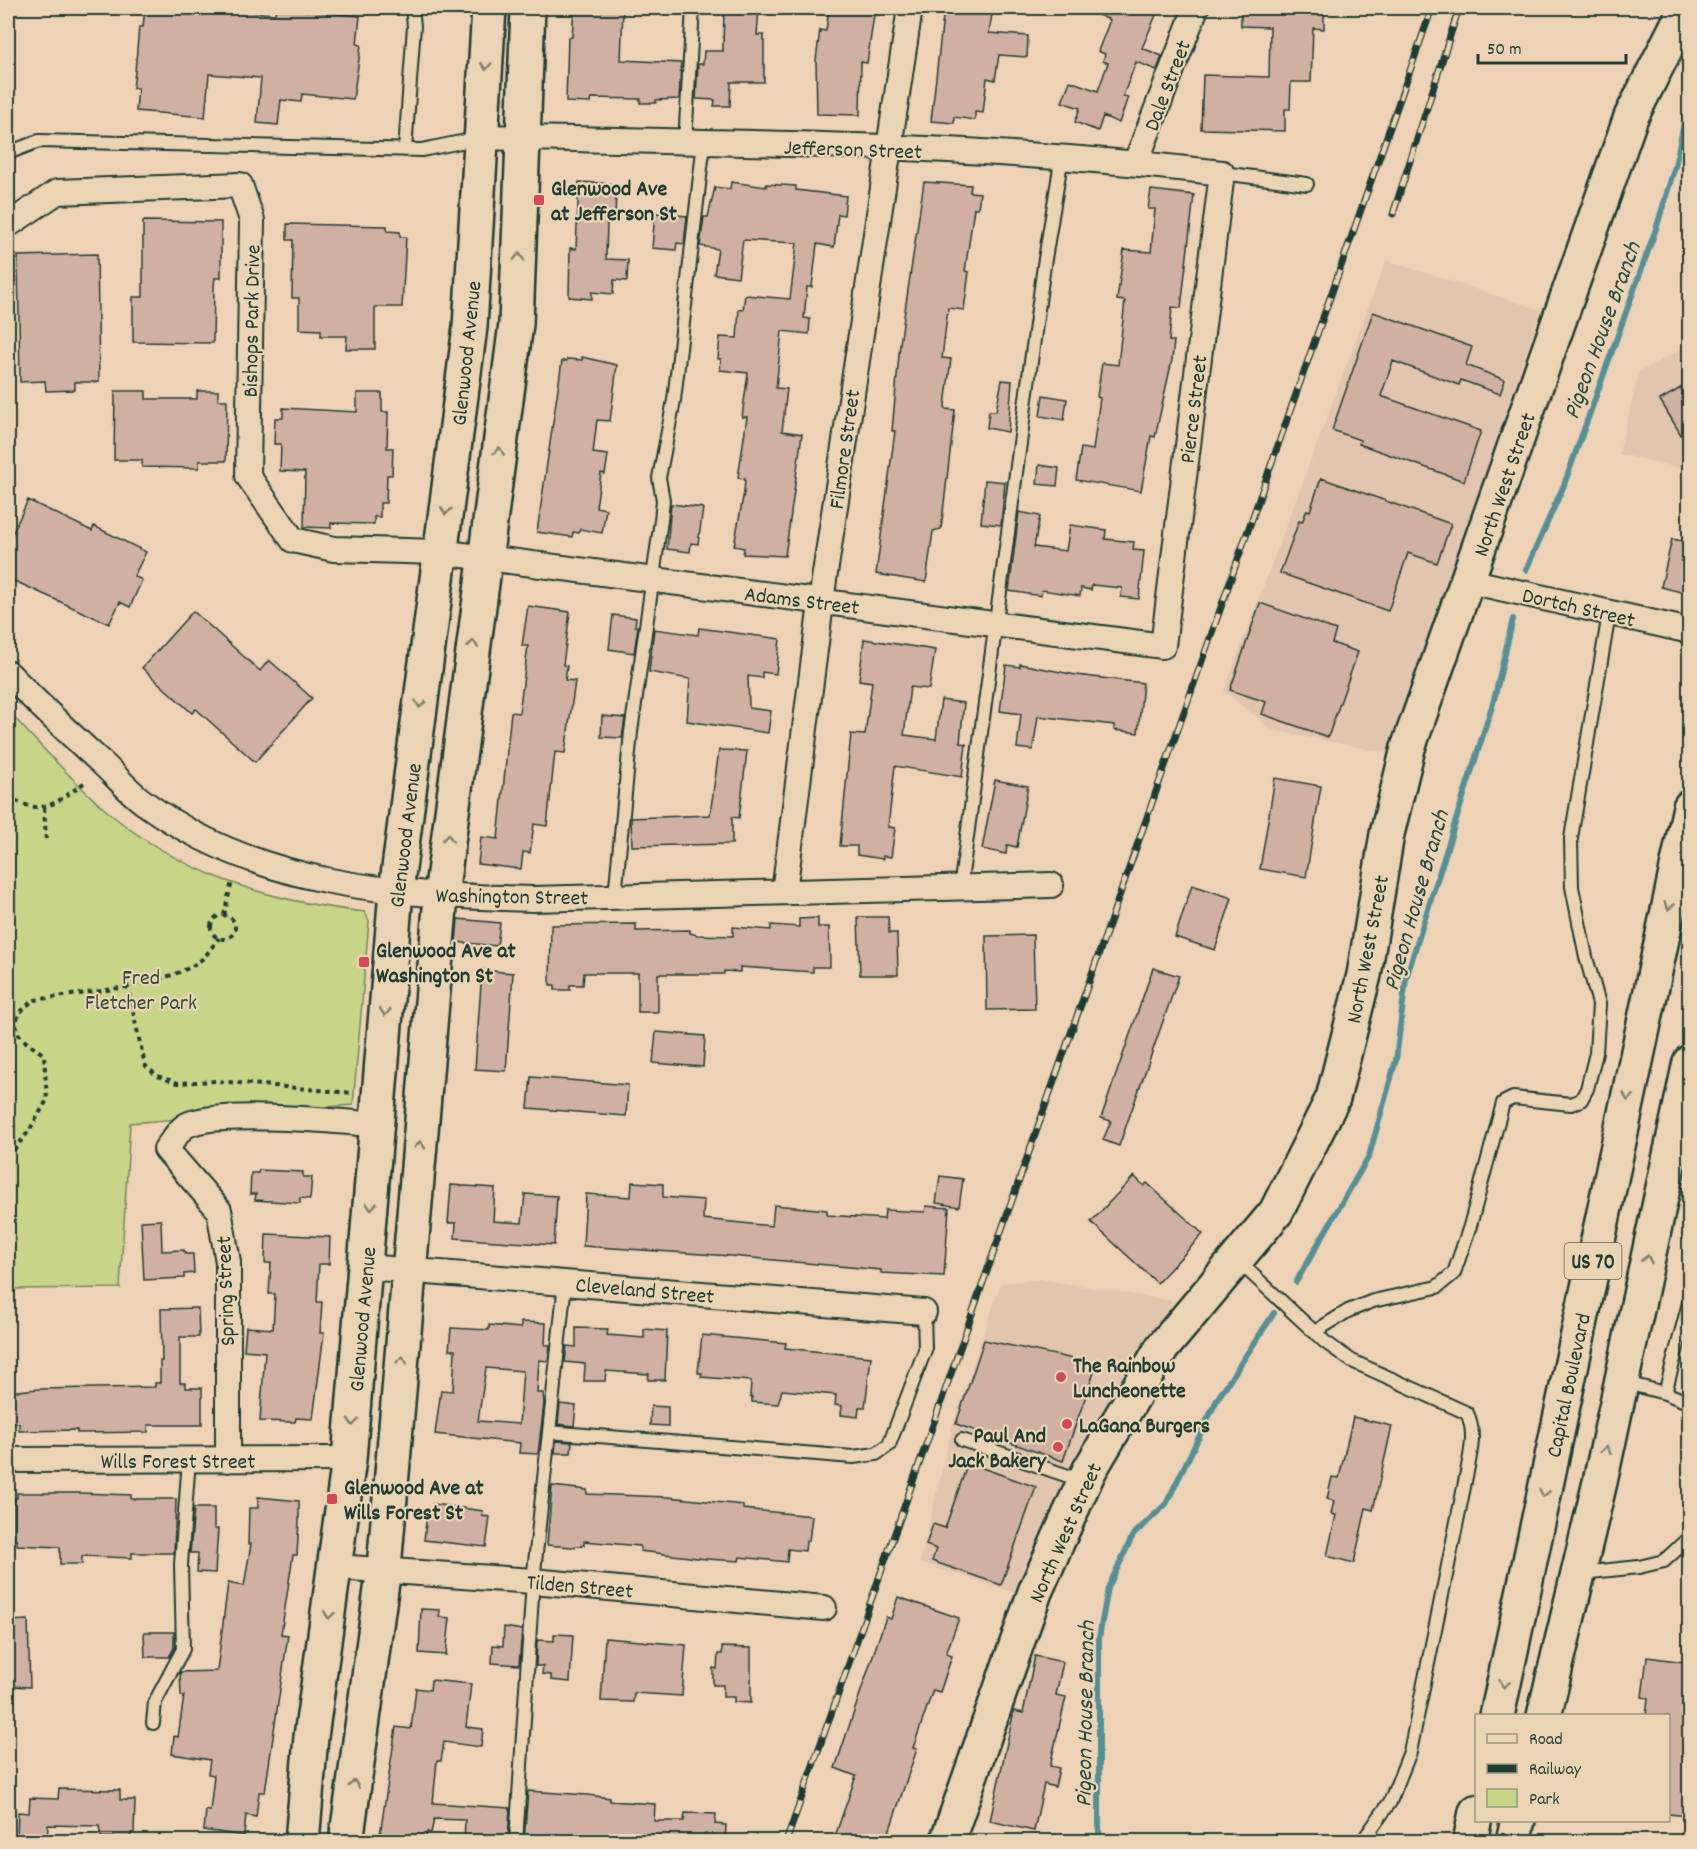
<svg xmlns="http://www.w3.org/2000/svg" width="1697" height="1849" font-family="Dekko,sans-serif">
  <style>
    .built { fill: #e1c5ae }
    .green { fill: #c8d488; stroke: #74885e; stroke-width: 1.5 }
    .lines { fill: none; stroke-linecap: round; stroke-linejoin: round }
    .stream { stroke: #569097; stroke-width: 6 }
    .building { fill: #d1b0a4; stroke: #1f3d34; stroke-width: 1.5; fill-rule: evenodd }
    .lane-casing { stroke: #1f3d34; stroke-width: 16 }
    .street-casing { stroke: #1f3d34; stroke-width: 28 }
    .secondary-casing { stroke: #1f3d34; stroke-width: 38 }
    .primary-casing { stroke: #1f3d34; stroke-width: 38 }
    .path { stroke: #1f3d34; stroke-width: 4; stroke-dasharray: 4.5 4.5; stroke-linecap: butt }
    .lane { stroke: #ebd4b4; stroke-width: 12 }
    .street { stroke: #ebd4b4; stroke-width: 24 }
    .secondary { stroke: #ebd4b4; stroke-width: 33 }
    .primary { stroke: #ebd4b4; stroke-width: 33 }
    .rail-casing { stroke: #1f3d34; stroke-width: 7 }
    .rail { stroke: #ebd4b4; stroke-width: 4.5; stroke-dasharray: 14; stroke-linecap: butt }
    .oneway { stroke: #7b816e }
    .poi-dot { fill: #d1495b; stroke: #ebd4b4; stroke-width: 2 }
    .labels { text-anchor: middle; stroke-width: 4.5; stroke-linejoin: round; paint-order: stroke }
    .shield { fill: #ebd4b4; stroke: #5c6a5a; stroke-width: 1.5 }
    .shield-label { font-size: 21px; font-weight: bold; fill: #1f3d34 }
    .street-label { font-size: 22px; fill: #1f3d34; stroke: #ebd4b4 }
    .poi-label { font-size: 22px; font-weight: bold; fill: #1f3d34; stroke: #ebd4b4; text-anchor: start }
    .park-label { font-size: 22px; fill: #304c3c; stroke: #ebd4b4 }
    .water-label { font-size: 24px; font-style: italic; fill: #284b44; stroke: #ebd4b4 }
  </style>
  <rect width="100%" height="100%" fill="#eed2b6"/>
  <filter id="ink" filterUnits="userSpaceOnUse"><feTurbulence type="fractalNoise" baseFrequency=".0167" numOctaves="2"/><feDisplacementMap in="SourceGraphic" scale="12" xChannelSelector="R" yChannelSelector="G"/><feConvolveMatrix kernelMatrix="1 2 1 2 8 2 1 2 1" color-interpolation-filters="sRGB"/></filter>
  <g filter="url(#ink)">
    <path class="built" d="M1386,260l155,50 -154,443 -115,-23 -48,-39z
      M1689,345v125l-70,-16 20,-82z
      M1040,1279l133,22 -103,162 -53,130 -97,-30 32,-136 49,-144z"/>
    <path class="green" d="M8,711c30,32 60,65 93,95 76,67 165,95 264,106l4,9 -16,184 -223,18 -10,165 -112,1z"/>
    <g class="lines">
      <path class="stream" d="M1526,570l38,-85 93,-259 18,-60 15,-71
        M1296,1282l73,-126 27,-96 10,-82 88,-278 19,-81
        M1099,1842v-204l9,-50 25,-53 33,-31 52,-106 56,-85"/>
    </g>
    <path class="building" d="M145,8l54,2 2,-2 74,6 1,-6 84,8 -3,28 4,1 -8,54 -51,-5 -1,8 -20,-2 -3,25 -21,-2 4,-45 -52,-4 -4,43 -69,-6 2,-23h-5l2,-16 4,-45h4z
      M574,8h49l-2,52 60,3 -2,36 -23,1v3h-16l1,-4 -50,-1 -1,5 -24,-1 2,-65h4z
      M724,8h35l-2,27h7v47h-33l-1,24h-16l1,-6 -19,-1 2,-35h5l1,-13h19z
      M829,8h46l-8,55 -6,-1 -1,53 -43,-1 -1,-54 4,-30 6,1z
      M944,8h49l-4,25 39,3 -1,21 -28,-2 -4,25 -8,-2 -4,35 -8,-1v8l-21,-3v6l-23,-2z
      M1082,8h77l-17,40 20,8 -5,14 -21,-8 -13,34 5,1 -9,26 -16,-7 -5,15 -23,-9 5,-14 -18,-6 8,-21 28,10 10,-28 -5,-2 2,-7 -7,-3 12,-31z
      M1241,8h83v21l-11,-1 -2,54h-20l-1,27h-5v22l-84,-2 2,-54 66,2 1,-50 -29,-1z
      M579,182l37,2 -1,38h-8l-1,37 22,1 -1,21 -13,-1 -1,14 -21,-2v7l-23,-2 1,-49 6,1z
      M731,182l35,5v-3l30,2v4l50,6 -2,19 -6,-1 -4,33 -17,-3 -5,43h-5l-3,31 6,1 -1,15 -27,-3 -6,57 11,1 -5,42 20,3 -17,122 -42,-2 1,-6 -10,-2 10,-54 1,-13 -7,-1 9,-61h-5l6,-44 -28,-3 1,-11h-3l2,-22 17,1 2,-29 4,1 2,-15 45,4 7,-56 -54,-3 -5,37 -24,-3 4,-25 -18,-3 4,-29h4l7,-30 15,2z
      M924,182l47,3 -1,7 10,1 -2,15h-4l-9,63 4,1 -5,38 -16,-2 -6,50 9,1 -6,47 1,3 9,1 -14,119 -8,2 -7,51 -50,-8 19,-143h-3l8,-87z
      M1151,190l43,5 -13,113 -9,-1 -3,34h5l-2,19 -17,77 -4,-1 -10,55 -65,-11 5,-32 12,2 7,-52 -3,-1 5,-34 16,2 7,-64 -8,-1 7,-50 27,2 4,-43h-7z
      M655,213l32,3 -3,28 -7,-1 -1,7 -24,-2z
      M143,221l78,1v56h-6l-1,7 -1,58 -80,-1v-45h10z
      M287,224l100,2v5l13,1v5h6l-4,70h-27v42h-29l1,-13h-26v-6l-22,-1v-31h-7l1,-58h-6z
      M97,254l2,128h-24v8l-29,1 -1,-10 -25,1 -2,-126z
      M1373,312l99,35 -6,18 39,15 -5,14 -39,-14 -2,5 -66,-24 -12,35 100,35 -17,50 -105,-37 1,-4 -28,-10z
      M582,357l35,8 -7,56 -13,-1 -4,33 15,2 -3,19 -4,-1 -5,34 10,2 -4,24 -22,-4 -1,4 -6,-1 -1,5 -35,-5 25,-171h5v-2l15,1z
      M1002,380l10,1 -4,51 -21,-4 2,-17h7z
      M1684,386l5,8v54l-29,-48z
      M115,391h31v8h51v-8h21v9h9l-1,61h-27v7l-57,-1v-7h-28z
      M357,393h25v19h6l-1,36h6l-1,27h-5l-1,28h-6v14h-6v7l-43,-1v5l-27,-1 1,-55 -25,-1 1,-27h-7l1,-26h8v-10l74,4z
      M1043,395l24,4 -3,21 -24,-4z
      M1039,465l20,3 -2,18 -20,-2z
      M1321,478l130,46 -14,39 -29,-10 -20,58 -108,-38 19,-52 3,1 5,-12 3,1z
      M985,480l20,2 -4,43 -20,-2z
      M28,500l64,31 2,-5 52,26 -12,24 8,4 -12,27 -10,-5 -11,22 -101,-46v-35z
      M671,504l32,4 -5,36 -7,-1 -1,9 -23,-3z
      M1019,512l21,4 -6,31 32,4 4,-26 36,5 -1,9 29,3 -1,8 11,1 -5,48 -18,-2 1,-9 -30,-3 -1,5 -10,-2 -1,8 -38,-6 -1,6 -32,-5z
      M1672,539l10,2 7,7v46l-28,-7z
      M1260,603l76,27 -4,13 26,9 -30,85 -66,-23 4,-12 -36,-12z
      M528,606l42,6 -7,53 4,1 -2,14 10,1 -10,72 -10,-1 -8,74 -13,-2 -4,29 -7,-1 -2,17 -43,-5 3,-27 17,2 13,-127 8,1 9,-67h-6z
      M193,611l67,60 9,-11 43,38 -57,64 -59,-53 -4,4 -50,-45z
      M613,615l23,3 -1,8h3l-4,27 -25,-4z
      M699,628l81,11 -4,35 -14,-2v6l-14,-2 1,32 22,3 -3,22 -81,-12 3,-42 -41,-7 5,-43 44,6z
      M864,639l71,11 -6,39 -19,-2 -6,48 32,4 5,-39 23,3 -4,40 6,1 -4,33 -67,-11 -7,61 7,1 -4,29 -8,-1v3l-26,-4v-9h-17l11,-112 14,1 7,-53 -13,-2z
      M1020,664l56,11 67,8 -5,50 -24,-3v-5l-76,-9 -5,34 -16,-2 4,-34 -21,-3 6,-46 14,2z
      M602,716l23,2 -3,20 -21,-1z
      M719,750l28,1 -8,67 -7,-1v27l-100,2 -1,-28 79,-3z
      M1275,778l46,8 -15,91 -46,-8z
      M995,780l33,6 -11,61 -10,-2 -1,9 -24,-5z
      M1192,885l40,13 -17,52 -40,-13z
      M858,917h30l1,16h8l1,42h-38z
      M818,918v9h11l1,40h-17v5l-73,-5v5l-16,-1v3h-66v38h-20v-39h-54l-1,12h-13v5h-15v-5h-5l1,-60 85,-1v7l54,-1v3l7,2 36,1v-9l38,3v-5l28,2v-8z
      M458,919l42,4 -3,23 -41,-4z
      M1033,935l2,74 -48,1 -1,-74z
      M1153,968l26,8 -60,170 -16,-6 8,-19 -10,-3z
      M482,970l31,3 -7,98 -31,-2z
      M656,1032l49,4 -2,31 -50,-4z
      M531,1077l97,8 -2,31 -98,-8z
      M259,1170l44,2v5h9l-2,22 -10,-1v5l-45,-3 1,-6h-6l1,-21h7z
      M940,1176l23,3 -4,28 -23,-4z
      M1134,1176l10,10 3,-3 56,51 -46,49 -66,-61z
      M632,1182l31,2v13l41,3 -1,19 69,7 2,-21 53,5v5l57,4 1,-9 40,2 1,-6 23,2 -5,68 -63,-3v-3l-150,-14 -148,-10 3,-52 45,3z
      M451,1185l44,3 -2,33 29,2 3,-29 32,2 -3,49 -99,-7 1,-15h-8z
      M161,1220l1,31 22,-1 1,4h8l1,19 -10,1v4l-40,2 -3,-59z
      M266,1234l64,3 -1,27h-10l-2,38h5l-2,31h4l-11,86 -17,-1 -1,4 -35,-1 5,-69 -21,-2 2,-23 27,2 2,-35h-6l2,-31h-6z
      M198,1308l1,29h-19v46h5v5h17v37h-54v7l-71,1v-3l-58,1v-8h-11v-31l30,-3 117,-2v-4h5v-22h2l-1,-52z
      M521,1322l25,1 -1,22h5l-2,16 -9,-1 -2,33h6l1,10 -6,51 -19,-1 1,-10 -85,-9 6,-44 12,1 2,-41h-6l2,-22 38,2v-5l32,3zM486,1368l37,3 -4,53 -41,-3z
      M576,1328l32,1 -1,6 37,3v-9l23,2 -2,49h-17l1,-6 -43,-3 -1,10h-21l1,-17 -20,-2 2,-16 9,1z
      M702,1335l84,8 -1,5 86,9 -6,50h-6l-1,10 -17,-2 1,-9 -7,-1 1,-10 -54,-5 -4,14 -26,-2v-5h-2l1,-16 -50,-4 1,-4h-4z
      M984,1340l113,24 -34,97 -107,-37z
      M560,1404l16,2 -2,20 -16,-2z
      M651,1406l17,1v19l-18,-1z
      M1353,1417l39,9 -19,84 -7,-2 -12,55 -27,-7 9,-41 -5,-1 3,-13 -7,-2 5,-22 7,1z
      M556,1441l16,1 -1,11h-16z
      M968,1463l68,24 -35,98 -69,-24 4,-12 -10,-4 7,-21 12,4z
      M552,1486l35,4v4l81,3 75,8v4l69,7 -3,25h-3l-1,10 -17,-2 -1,13 -47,-5 -1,4 -33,-2 -66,-8v-5l-56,-5v4l-12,2 -25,-2z
      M17,1493h64l50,2v4h45l-2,54h-42v5l-50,-2v8h-22v-17l-43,-2v-5h-3v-42h3z
      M258,1497l41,4v20l-2,34h-4l-12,79 7,1 -23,157h-6l-3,25 -10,-2 -2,21 -40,-6 2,-20 4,1 4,-36 -6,-1 2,-14 -38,-6 2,-18 4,1 6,-41h-3l-1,-24 37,-1 11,-88 16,3 7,-42h-3l1,-36h9z
      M433,1504l50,7 -1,5 8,1 -4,30 -62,-7 3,-26 5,1z
      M194,1508h20v21h4l-3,44 -18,-1 1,-19h-8z
      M898,1597l61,21 -13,36 6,2 -12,36 -7,-2 -20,58 4,1 -29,86 -4,-1 -3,8h-48l23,-66 -21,-8 51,-151 5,2z
      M421,1609l19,1 -1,7 11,1 -4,37 -27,-2z
      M28,1620l2,67 -22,-1v-65z
      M504,1627l18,3 -3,35 -27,-2 1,-18 10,1z
      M144,1632h30v16l-5,9h-24z
      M554,1634l19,1 -3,47 -19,-2v-5l-9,-1 1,-8h-7l1,-26 17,1z
      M605,1638l81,7 -4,51 -48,-3 -1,9 -32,-1z
      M722,1647l29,1v55l-17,-1v-5h-11v-12h-10v-17l4,1 1,-15h4z
      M1035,1656l28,6 -7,33 10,2 -16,69 9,2 -4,19 -11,-3 -10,47 -44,-10 24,-110 9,2z
      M1647,1657l37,5v8h5v146l-21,-2v-98h-22l2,-18 -6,-1z
      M431,1680l40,4 -5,43 17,2 -2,18 -37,-5 -3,19h-4l-4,42 77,5 -2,32 -44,2 1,-22 -31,-1 -3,14 -4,-1 -2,10h-46l17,-115 15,2 5,-41 14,2z
      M59,1789l61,1v10h15l-1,33h-3l-1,5 -29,-1 -2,-11 -51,-1 -1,17 -30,-2 1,-28 11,1 1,-15 28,1z
      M528,1791l60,4 22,3v3l45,3 -1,17h30l1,-8 31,1 -1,10 11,1 -1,17 -201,-1z"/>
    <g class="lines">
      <g class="lane-casing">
        <path id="lane" d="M685,142l8,-134
          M405,150l9,-124 -2,-18
          M8,153l31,-12 383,9 58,-12
          M1222,173l85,11
          M960,889l84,-624 18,-109
          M615,896l16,-164 30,-212 2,-20 -4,-22 15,-78 30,-258
          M1237,1260l88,82 27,19 115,52c11,22 1,50 -3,74l-54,265 -20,50 -28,40
          M1316,1331l32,-20 25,-10 64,-14 17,-14 16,-47 33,-123 10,-5 58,6 10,-4 6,-11 9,-36 3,-49 -13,-47 -14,-70 -1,-49 38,-224
          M1622,1382l43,11 25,10
          M1665,1393l25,-94
          M549,1432l304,25 23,-3 13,-9 36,-95 -1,-38
          M962,1440l121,41
          M1581,1573l58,-6 25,-6 26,-24
          M153,1723l2,-21 28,-53 -2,-85 8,-104
          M516,1842l17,-261 32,-298"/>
      </g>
      <g class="street-casing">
        <path id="street" d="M1136,162l60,-154
          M8,225l49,-33 183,-7 12,35 -4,256 45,64 41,9 106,3 723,94 59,-473c-245,-30 -493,-30 -739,-36
          M1469,581l221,50
          M8,673c30,31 62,61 95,91 14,13 27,29 43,40 115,83 250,91 387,95l518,-14
          M784,892l40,-312 86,-572
          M366,1267l558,45
          M8,1460l341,-1
          M228,1460v-198l-9,-52 -53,-61c6,-7 13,-20 21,-24 30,-15 153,-4 189,0
          M336,1567l197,14 291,27"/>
      </g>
      <g class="secondary-casing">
        <path id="secondary" d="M947,1842l88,-250 54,-121 73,-123 114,-136 57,-114 31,-123 23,-141 21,-86 223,-631 55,-109"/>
      </g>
      <g class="primary-casing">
        <path id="primary" d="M1497,1716l193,-909
          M1544,1716l56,-234 90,-420
          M302,1842l9,-105 38,-278 47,-568 74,-564 19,-319
          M346,1842l38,-274 57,-672 75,-572 12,-316
          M1470,1842l6,-30
          M1513,1842l5,-22"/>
      </g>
      <path class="path" d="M8,796c34,22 46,8 76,-13
        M44,808l2,31
        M211 927a12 12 0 1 1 24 0a12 12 0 1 1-24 0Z
        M224,915l8,-34
        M127,985l18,80 12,11 21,7 39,-2 136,12
        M8,1157l21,-26 18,-31 -3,-45c-7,-6 -19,-12 -24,-19 -11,-15 3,-29 15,-36 43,-7 133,-13 166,-40 7,-6 12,-15 18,-22"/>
      <use href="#lane" class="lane"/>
      <use href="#street" class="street"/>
      <use href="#secondary" class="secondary"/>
      <use href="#primary" class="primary"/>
      <g class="rail-casing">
        <path id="rail" d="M1393,214l66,-206
          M786,1842l646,-1834"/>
      </g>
      <use href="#rail" class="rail"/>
    </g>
    <defs><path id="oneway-chevron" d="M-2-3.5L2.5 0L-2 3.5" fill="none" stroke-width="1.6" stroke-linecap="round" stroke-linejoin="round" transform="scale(1.5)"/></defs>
    <g class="oneway">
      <use href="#oneway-chevron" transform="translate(486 66) rotate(93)"/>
      <use href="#oneway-chevron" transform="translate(519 257) rotate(-87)"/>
      <use href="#oneway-chevron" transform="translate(499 451) rotate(-82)"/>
      <use href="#oneway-chevron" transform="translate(446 511) rotate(98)"/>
      <use href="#oneway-chevron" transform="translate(473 644) rotate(-83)"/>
      <use href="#oneway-chevron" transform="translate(420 704) rotate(98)"/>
      <use href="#oneway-chevron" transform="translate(448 838) rotate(-83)"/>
      <use href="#oneway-chevron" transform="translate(1669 906) rotate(102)"/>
      <use href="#oneway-chevron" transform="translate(385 1012) rotate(95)"/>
      <use href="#oneway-chevron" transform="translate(1628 1097) rotate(102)"/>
      <use href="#oneway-chevron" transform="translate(420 1145) rotate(-85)"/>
      <use href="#oneway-chevron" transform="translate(371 1206) rotate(94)"/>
      <use href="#oneway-chevron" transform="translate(1647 1259) rotate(-77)"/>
      <use href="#oneway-chevron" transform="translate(402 1360) rotate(-85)"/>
      <use href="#oneway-chevron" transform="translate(353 1422) rotate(95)"/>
      <use href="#oneway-chevron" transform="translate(1606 1450) rotate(-79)"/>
      <use href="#oneway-chevron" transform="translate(1544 1493) rotate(102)"/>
      <use href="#oneway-chevron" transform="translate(329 1615) rotate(98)"/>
      <use href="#oneway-chevron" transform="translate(1504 1684) rotate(102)"/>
      <use href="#oneway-chevron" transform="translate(354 1784) rotate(-82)"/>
    </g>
  </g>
  <g class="poi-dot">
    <rect x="533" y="194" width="12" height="12" rx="3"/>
    <rect x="358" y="956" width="12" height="12" rx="3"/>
    <circle cx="1061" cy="1377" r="6"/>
    <circle cx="1067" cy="1424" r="6"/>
    <circle cx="1058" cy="1447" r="6"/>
    <rect x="326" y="1493" width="12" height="12" rx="3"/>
  </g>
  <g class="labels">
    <rect class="shield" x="1564.5" y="1243" width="57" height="36" rx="4.5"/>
    <g class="shield-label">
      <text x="1593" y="1268">US 70</text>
    </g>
    <g class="street-label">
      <text transform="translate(1166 85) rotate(-69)" y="8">Dale Street</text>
      <text transform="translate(853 148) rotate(2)" y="8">Jefferson Street</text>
      <text transform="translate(250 321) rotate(-89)" y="8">Bishops Park Drive</text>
      <text transform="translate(465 353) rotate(-84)" y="8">Glenwood Avenue</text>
      <text transform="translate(1192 409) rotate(-83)" y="8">Pierce Street</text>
      <text transform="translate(843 449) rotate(-82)" y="8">Filmore Street</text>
      <text transform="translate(1503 484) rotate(-71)" y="8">North West Street</text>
      <text transform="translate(802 599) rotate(7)" y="8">Adams Street</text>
      <text transform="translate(1579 606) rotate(13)" y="8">Dortch Street</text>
      <text transform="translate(404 835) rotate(-83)" y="8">Glenwood Avenue</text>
      <text transform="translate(512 895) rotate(1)" y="8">Washington Street</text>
      <text transform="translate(1366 949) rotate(-79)" y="8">North West Street</text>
      <text transform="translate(645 1289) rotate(5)" y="8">Cleveland Street</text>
      <text transform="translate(224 1291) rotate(-92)" y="8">Spring Street</text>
      <text transform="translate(361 1319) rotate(-85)" y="8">Glenwood Avenue</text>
      <text transform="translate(1567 1385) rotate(-78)" y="8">Capital Boulevard</text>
      <text x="178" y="1468">Wills Forest Street</text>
      <text transform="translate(1064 1532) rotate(-66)" y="8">North West Street</text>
      <text transform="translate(580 1585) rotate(5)" y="8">Tilden Street</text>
    </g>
    <g class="poi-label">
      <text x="551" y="195">Glenwood Ave<tspan x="551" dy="25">at Jefferson St</tspan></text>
      <text x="376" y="957">Glenwood Ave at<tspan x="376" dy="25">Washington St</tspan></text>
      <text x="1073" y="1372">The Rainbow<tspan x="1073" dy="25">Luncheonette</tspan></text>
      <text x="1079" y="1432">LaGana Burgers</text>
      <text x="1046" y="1442" text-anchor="end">Paul And<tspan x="1046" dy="25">Jack Bakery</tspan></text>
      <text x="344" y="1494">Glenwood Ave at<tspan x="344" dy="25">Wills Forest St</tspan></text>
    </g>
    <g class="park-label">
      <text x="141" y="984">Fred<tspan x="141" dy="25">Fletcher Park</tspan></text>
    </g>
    <g class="water-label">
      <text transform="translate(1601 330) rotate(-70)" y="8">Pigeon House Branch</text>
      <text transform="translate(1415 900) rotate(-74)" y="8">Pigeon House Branch</text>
      <text transform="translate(1084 1714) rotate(-89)" y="8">Pigeon House Branch</text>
    </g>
  </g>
  <rect width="1697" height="1849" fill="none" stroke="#ebd4b4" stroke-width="30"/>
  <rect x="15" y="15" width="1667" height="1819" fill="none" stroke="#1f3d34" stroke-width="2" filter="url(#ink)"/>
  <rect x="1475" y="1714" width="195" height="108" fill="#ebd4b4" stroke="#999881" stroke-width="1.5"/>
  <rect x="1487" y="1734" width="30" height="9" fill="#ebd4b4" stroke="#999881" stroke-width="1.5"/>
  <text x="1529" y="1744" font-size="18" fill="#1f3d34">Road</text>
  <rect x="1487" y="1764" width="30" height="9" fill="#1f3d34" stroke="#999881" stroke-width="1.5"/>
  <text x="1529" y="1774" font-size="18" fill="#1f3d34">Railway</text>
  <rect x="1487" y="1789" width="30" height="18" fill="#c8d488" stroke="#999881" stroke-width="1.5"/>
  <text x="1529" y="1804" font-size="18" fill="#1f3d34">Park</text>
  <path d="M1478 54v9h148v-9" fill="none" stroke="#1f3d34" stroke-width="3"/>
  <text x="1487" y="54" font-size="18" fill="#1f3d34" stroke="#ebd4b4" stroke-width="4.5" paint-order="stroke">50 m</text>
</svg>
